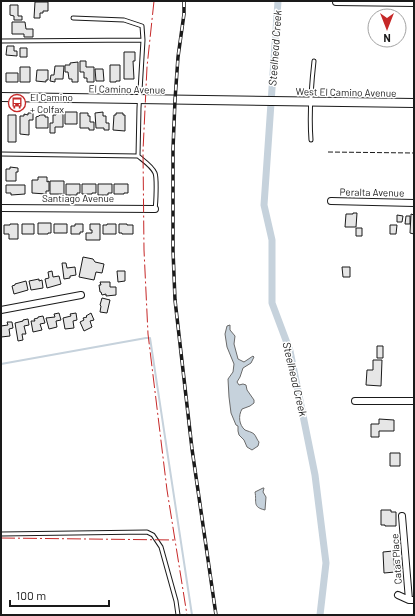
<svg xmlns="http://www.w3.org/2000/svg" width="415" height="616" font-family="Barlow,sans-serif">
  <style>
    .water { fill: #c6d2dc; stroke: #6a6a6a }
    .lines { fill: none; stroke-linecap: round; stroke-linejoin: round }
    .stream { stroke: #c6d2dc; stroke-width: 2 }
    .canal { stroke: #c6d2dc; stroke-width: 7 }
    .building { fill: #e6e6e6; stroke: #1a1a1a }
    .service-casing { stroke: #1a1a1a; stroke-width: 5 }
    .minor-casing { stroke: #1a1a1a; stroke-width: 8 }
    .secondary-casing { stroke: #1a1a1a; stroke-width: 10 }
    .service { stroke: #fff; stroke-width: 3 }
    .minor { stroke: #fff; stroke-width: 6 }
    .secondary { stroke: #fff; stroke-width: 8 }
    .rail-casing { stroke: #1a1a1a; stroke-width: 3.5 }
    .rail { stroke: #fff; stroke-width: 2; stroke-dasharray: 6; stroke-linecap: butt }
    .fence { stroke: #1a1a1a; stroke-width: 1; stroke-dasharray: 5 2; stroke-linecap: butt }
    .power { stroke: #c62828; stroke-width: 1; stroke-dasharray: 14 3 2 3; stroke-linecap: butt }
    .labels { text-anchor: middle; stroke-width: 3; stroke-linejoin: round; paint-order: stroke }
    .street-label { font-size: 10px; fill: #1a1a1a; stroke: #fff }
    .poi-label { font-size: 10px; fill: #1a1a1a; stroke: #fff; text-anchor: start }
    .water-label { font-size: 11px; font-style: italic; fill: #1a1a1a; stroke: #fff }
  </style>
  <rect width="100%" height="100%" fill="#fff"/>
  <path class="water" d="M230,325v5l5,6 -1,8 4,15 6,3 9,-6 1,1 -3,6 -8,5 -3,9 -3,5 2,3 4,-1 3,1 1,5 7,10v3l-4,3 -8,3c-4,7 -3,16 3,21 2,1 7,2 9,4 2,2 3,6 5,8l-1,4 -6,4 -5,-3 -3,-7 -5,-5 -1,-4v-5l-2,-1 -5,-12 -2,-16 -1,-18 5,-7 1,-8 -7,-17 -2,-13 2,-8z
    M263,488h1l-1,4 3,5 -1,13c-13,-3 -8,-8 -10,-18z"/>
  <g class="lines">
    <path class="stream" d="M1,364l145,-26h4l42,277"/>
    <path class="canal" d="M278,1l-14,204 8,35v63l18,48 25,124 11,88 -6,52"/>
  </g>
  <path class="building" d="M35,2h13v9h-5v2h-3v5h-6z
    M10,5h8v11h4v4h-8v-4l-4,-1z
    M12,22h13l1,7h7v8h-9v-3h-12z
    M7,46h7v5h3v5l-11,-1z
    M20,48h7v9h-7z
    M124,52h11v9h-2l1,18h-10z
    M80,61h6v6h8v15h-7v-4h-3v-6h-4z
    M78,62v20h-6v-3h-3l-1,-7h-3v-7h5v-2z
    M110,65h10v16h-4v1h-6z
    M55,66h9l-1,13h-8v3l-5,-1 1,-6h3z
    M20,67h10v15h-10z
    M95,69h8l1,12h-8z
    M37,70h11v10h-2v2l-10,-1z
    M6,73h12v9h-12z
    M56,112h7v15h-8v6h-5v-10h3v-8h3z
    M65,112h12v12h-12z
    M103,112v4h3v7h3v7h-5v-2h-8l-1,-15z
    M28,113h5v7h-4v15l-9,-1v-18h4v-2l4,1z
    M80,113h8v3h2v6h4v8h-5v-2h-9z
    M116,113h7v2h2v16l-12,-1 1,-15h2z
    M8,115h8v27h-8z
    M40,115h5v2h3v11h-12v-11l3,-1z
    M10,167l8,1v4h-2v9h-10v-12h4z
    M38,177h9v5l2,-1v10h-3v3l-14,-1v-13h6z
    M50,181h14v13h-14z
    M66,184h14v9h-3v2h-11z
    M82,184h14v9h-4v1h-10z
    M98,184h14v9h-4v2h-10z
    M114,184h14v9h-4v1h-10z
    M6,185h19v9l-14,1v-2h-5z
    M353,213h4l-1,14h-11l1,-13h7z
    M411,214l3,1v19l-4,-1z
    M397,215l6,1 -1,6h-5z
    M406,216h4v8h-5z
    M38,223h13v10h-3v1h-10z
    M10,224h8v15h-9v-5h-5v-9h6z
    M22,224h12v10h-12z
    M54,224h13v9h-13z
    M75,224h8v8h-3v2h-9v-8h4z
    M90,224h10v16h-14v-7h6v-3h-2z
    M107,224h9v10h-13v-9h4z
    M119,224h8v1h6v9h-11v-1h-3z
    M390,225h7l-1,9h-6z
    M356,228h6v8h-6z
    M83,257l10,2 2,3 9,2 -2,9 -6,-1 -2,8 -15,-3z
    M62,263h4l1,5 8,-1 1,8 -6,1v2l-6,1z
    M342,267h8v10h-7z
    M52,271l1,6 6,-1 2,8 -14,4 -2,-9 4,-1 -1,-6z
    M117,271h8v10l-7,1z
    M39,279v2l3,-1 1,8 -12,2 -2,-9z
    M26,281l2,9 -14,4 -2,-8 3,-1v-1z
    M100,282h10v5h6v8l-10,1v-2l-4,1 -1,-3h-1l-1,-7h2z
    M102,298l8,2 -3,13 -7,-1 1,-6 -1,-1z
    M59,313l2,7 -5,1 1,6 -8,2 -3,-11 9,-1 -1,-3z
    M76,313l1,7 -4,1 1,7 -9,1 -2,-11 8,-2 -1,-2z
    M91,313l3,7 -4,1 2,6 -8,4 -4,-9 4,-2 -1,-2 4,-1 -1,-1z
    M43,316l2,7 -5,1 2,6 -9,2 -2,-11h4l-1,-2 4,-1v-1z
    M28,319l1,6 -5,1 2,8h-4l1,6 -5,1 -3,-18 8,-2v-1z
    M7,322h5l1,6 -4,1 1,7 -9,1v-11l7,-1z
    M377,346h6v12h-6z
    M373,360h9l-1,26 -15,-1 1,-15h6z
    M379,419l15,1v11h-15v6h-8v-13h8z
    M390,453h10v13h-10z
    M381,510h10v2h5v14h-11v-1h-4z
    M393,551l2,21 -11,1 -1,-21z"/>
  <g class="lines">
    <g class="service-casing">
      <path id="service" d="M73,18l51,2 18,6 1,14 -4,68 -1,48c6,5 14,10 17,17 2,5 1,30 0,36
        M1,41l142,-1
        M311,140c-2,-26 0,-52 3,-79
        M1,154l137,2
        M1,534l146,-2 6,3 8,12 15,54 2,14"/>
    </g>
    <g class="minor-casing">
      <path id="minor" d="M336,2l78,1
        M331,201l83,2
        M1,208l154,1
        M1,310l80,-15
        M355,401h59
        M402,516l7,84
        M398,595l11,5h5"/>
    </g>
    <g class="secondary-casing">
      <path id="secondary" d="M1,97l204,3 209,3"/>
    </g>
    <use href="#service" class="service"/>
    <use href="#minor" class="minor"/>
    <use href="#secondary" class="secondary"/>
    <g class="rail-casing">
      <path id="rail" d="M184,1v13l-6,43 -3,43 -2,49v101l2,50 17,149 24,166"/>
    </g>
    <use href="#rail" class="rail"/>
    <path class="fence" d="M328,152l86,1"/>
    <path class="power" d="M154,1l-7,66 -4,84 1,99 4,84 19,156 20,125
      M1,538l174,2"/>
  </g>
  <defs>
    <g id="bus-ring" transform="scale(0.9)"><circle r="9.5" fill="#fff" stroke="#c62828" stroke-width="1.5"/><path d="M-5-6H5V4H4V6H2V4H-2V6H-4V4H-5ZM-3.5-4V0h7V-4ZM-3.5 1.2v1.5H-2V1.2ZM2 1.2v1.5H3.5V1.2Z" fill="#c62828"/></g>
  </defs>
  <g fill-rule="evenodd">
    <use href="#bus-ring" x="17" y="103"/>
  </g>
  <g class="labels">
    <g class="street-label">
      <text transform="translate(127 89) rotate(1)" y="4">El Camino Avenue</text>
      <text transform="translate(346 92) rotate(1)" y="4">West El Camino Avenue</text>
      <text transform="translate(372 192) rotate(1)" y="4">Peralta Avenue</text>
      <text x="78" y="202">Santiago Avenue</text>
      <text transform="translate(396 559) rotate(-94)" y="4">Catas Place</text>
    </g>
    <g class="poi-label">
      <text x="30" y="101">El Camino<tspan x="30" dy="12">+ Colfax</tspan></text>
    </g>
    <g class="water-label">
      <text transform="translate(275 48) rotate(-86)" y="4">Steelhead Creek</text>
      <text transform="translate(295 379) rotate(77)" y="4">Steelhead Creek</text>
    </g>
  </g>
  <rect width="415" height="616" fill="none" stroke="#1a1a1a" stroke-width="4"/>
  <g transform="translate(387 28) rotate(180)"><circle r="19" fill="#ffffff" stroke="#a3a3a3"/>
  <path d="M0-3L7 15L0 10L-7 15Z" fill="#c62828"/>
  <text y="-6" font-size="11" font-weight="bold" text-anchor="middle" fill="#1a1a1a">N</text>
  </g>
  <path d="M10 600v6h99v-6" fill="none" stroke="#1a1a1a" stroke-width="2"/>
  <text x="16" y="600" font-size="12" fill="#1a1a1a" stroke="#ffffff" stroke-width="3" paint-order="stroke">100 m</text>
</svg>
